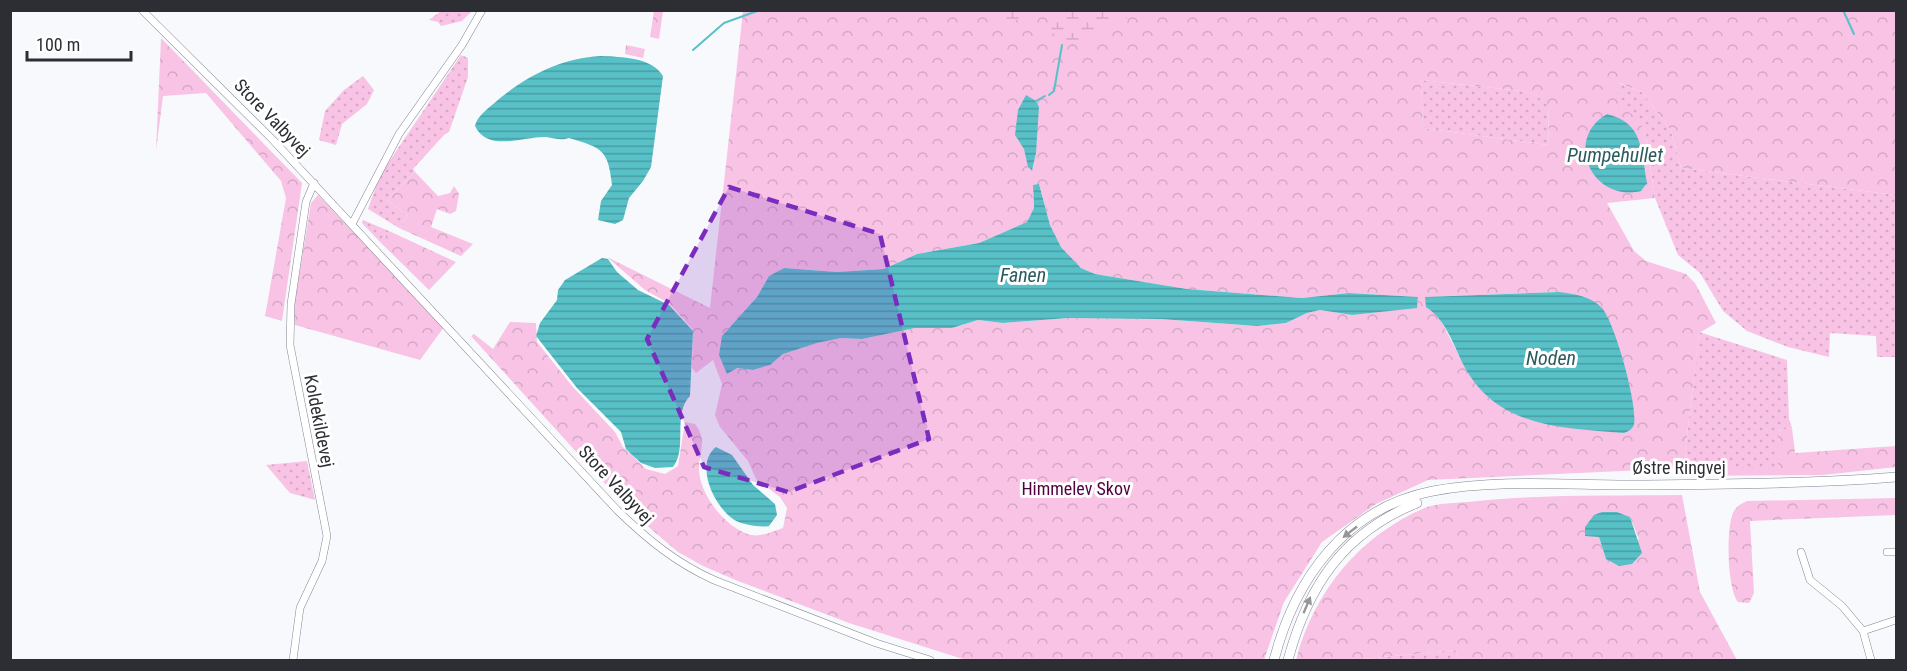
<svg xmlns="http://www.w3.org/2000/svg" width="1907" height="671" font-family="'Roboto Condensed',sans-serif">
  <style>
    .green { fill: url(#green-dots) }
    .forest { fill: url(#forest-crowns); fill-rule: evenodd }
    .wetland { fill: url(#wetland-marsh) }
    .water { fill: url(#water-rules) }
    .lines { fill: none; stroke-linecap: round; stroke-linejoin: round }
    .stream { stroke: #58c1c8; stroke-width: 2 }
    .minor-casing { stroke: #808593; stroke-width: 8 }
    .major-casing { stroke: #808593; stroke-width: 10 }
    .minor { stroke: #fff; stroke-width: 7 }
    .major { stroke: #fff; stroke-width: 9 }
    .oneway { fill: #96969a }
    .marked { fill: #7b2cbf; fill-opacity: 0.2; stroke: #7b2cbf; stroke-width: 4.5; stroke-dasharray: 12 8; stroke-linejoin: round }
    .labels { text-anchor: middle; stroke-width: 6; stroke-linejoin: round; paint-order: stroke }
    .street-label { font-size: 18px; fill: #2c2e34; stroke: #fff }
    .park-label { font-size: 18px; fill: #510140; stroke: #fff }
    .water-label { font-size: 20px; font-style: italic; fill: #2b5a5d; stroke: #fff }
  </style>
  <defs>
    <pattern id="green-dots" width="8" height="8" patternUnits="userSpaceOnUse" patternTransform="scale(1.5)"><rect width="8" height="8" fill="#f8c3e5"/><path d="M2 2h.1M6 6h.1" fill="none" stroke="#d5a8c5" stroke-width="1.8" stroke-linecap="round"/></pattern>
    <pattern id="forest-crowns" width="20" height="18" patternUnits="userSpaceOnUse" patternTransform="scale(1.5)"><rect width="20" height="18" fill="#f8c3e5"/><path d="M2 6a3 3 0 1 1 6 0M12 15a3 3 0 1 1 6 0" fill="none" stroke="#d5a8c5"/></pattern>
    <pattern id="wetland-marsh" width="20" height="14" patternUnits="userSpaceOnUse" patternTransform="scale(1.5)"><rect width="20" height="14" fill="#f8c3e5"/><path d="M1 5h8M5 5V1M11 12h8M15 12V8" fill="none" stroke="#d5a8c5"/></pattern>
    <pattern id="water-rules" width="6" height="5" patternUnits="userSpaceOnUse" patternTransform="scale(1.5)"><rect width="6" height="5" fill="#58c1c8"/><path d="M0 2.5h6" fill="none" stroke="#499da3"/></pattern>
  </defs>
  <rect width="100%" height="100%" fill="#f8f9fc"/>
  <path class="green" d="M441,11v-1l31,1 -10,10 -21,5 -3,-4 -9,-2z
    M461,55l7,3v19l-19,55 -5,3 -31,34 2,3 -28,28 21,16 -9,12 -31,-19 12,-34z
    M363,76l11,14 -7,14 -25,20 -6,21 -17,-5 6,-29 19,-21z
    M1421,80l101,11 14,4 13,10 -1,40 -125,-17z
    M1618,83l24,9 29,39 10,37 215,27v162h-19l-1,-21 -46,-3 -1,24 -41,-10 -41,-16 -24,-20 -23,-38 -22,-18 -23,-57 -10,-67 -28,-25z
    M363,220l26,11 -9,11 -18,-19z
    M1699,332l88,28 2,59 3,9 -14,3v37h-90l-3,-15z
    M307,461l8,39 -25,-7 -24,-28z
    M1455,650l5,10h-107z"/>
  <path class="forest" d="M654,11h9l-4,28 -9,-2z
    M743,11h1153v184l-215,-27 -10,-37 -29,-39 -23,-9 -1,23 17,10 10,15 10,67 -48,5 27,48 12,10 40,13 9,9 21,40 -17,10 -14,120 3,14 90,1v-37l14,-3 3,25 101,-7v21l-73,8 -137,1 2,-8 -260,12 -52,24 -54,38 -38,60 -20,58h-298l-117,-37 -111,-42 -35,-15 -25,-14 -34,-29 -35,-35 -138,-152 3,-2 19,15 17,-27 26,1 1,19 35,44 43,46 8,15 23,22 19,5 13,-8 7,-44 10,2c13,17 4,26 4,45 0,25 27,60 52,66 11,2 23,-4 32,-7l4,-20 -7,-11 -24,-18 -8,-18 -28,-34 -5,-12 7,-31 -9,-24 -17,13 -4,-5 1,-38 -23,-26 -25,-14 -38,-33 103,51zM1421,80l101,11 14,4 13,11 -1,39 -125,-17zM1039,184l11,41 11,22 20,21 14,6 92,15 115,9 47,-5 69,4 -1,10 -65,8 -32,-5 -13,3 -21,10 -29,3 -97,-7 -92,-1 -65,5 -25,-3 -26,8h-37l-53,11 -21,-1 -24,5 -34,11 -13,11 -17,5 -16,-2 -15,-32 35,-39 12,-21 15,-8 53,4 47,-3 33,-15 62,-11 48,-21 7,-13 -1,-24zM1559,292l59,53 12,44 4,34 -167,-52 -29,-56 -13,-18z
    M161,38l141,145 -20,138 -17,-5 21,-118 -5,-17 -75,-88 -43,3 -7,55z
    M626,45l19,4 -2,9 -18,-4z
    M415,172l23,24 12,-3 4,-7 5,8 -3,17 -6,3 -13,-5 -6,18 42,17 -12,12 -62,-28 9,-12 -21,-16z
    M318,195l126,132 -24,33 -125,-35 -1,-18 17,-104z
    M389,231l67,31 -27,28 -49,-48z
    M1682,495l18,97 37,68h-277l-5,-10 -102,10h-57c18,-69 64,-125 131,-153 12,-4 28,-4 41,-5 70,-8 142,-6 214,-7zM1602,512h15l13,5 9,22 -33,20 -7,-22 -4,-2 -10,1z
    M1896,498v17l-146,6 4,72 -5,10 -11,-1c-11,-14 -12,-73 -5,-89 3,-7 8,-9 14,-12z"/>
  <path class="wetland" d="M981,11h60l-35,13z
    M1048,11h79v8l-25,5 -6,11 -34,10 -11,-15z"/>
  <path class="water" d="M601,56c20,1 51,1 62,20l-12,91 -8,14 -14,17 -6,22 -8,4 -17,-4 3,-19 11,-16c-4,-35 -9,-37 -43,-47 -8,3 -14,0 -23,-1 -22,-1 -58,16 -71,-11 2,-9 10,-15 17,-21 31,-27 67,-47 109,-49z
    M1026,95l10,6 3,6 -3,46 -4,17 -4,-3 -4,-18 -9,-14 3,-25z
    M1607,114c37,9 34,37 40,69l-6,8c-49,12 -78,-52 -34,-77z
    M1039,184l11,41 11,22 20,21 14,6 92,15 115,9 47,-5 69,4 -1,11 -65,7 -32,-5 -13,3 -21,10 -29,3 -97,-7 -92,-1 -65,5 -25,-3 -26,8h-37l-53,11 -21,-1 -24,5 -34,11 -13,11 -17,5 -16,-2 -10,6 -8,-19 3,-19 35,-39 12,-21 15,-8 53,4 47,-3 33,-15 62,-11 48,-21 7,-14 -1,-23z
    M602,258l6,1 9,13 21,18 31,15 24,26 -3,65c-18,18 -2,52 -17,71l-18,1 -14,-5 -9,-8 -6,-6 -5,-17 -44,-44 -41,-52 4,-13 17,-23 1,-10 7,-10z
    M1559,292c15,2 32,4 43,16 13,15 36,97 32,116 -1,5 -5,7 -10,9 -63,-5 -128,-5 -161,-69 -10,-21 -18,-45 -37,-57l-1,-10z
    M716,447l16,8 21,30 22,19 2,11 -8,11c-8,2 -30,-2 -36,-7 -19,-13 -39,-55 -17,-72z
    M1602,512h15l13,5 12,36 -10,11 -13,2 -13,-7 -7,-22 -14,-1v-9l9,-12z"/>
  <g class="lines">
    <path class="stream" d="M1843,10l11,24
      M693,50l31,-27 36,-13
      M1049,95l5,-4 8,-46
      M1036,101l9,-5"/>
    <g class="minor-casing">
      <path id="minor" d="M142,10l131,130 344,370c30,29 59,53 97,70l162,63 54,17
        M352,224l47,-90 63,-89 20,-35
        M1801,552l9,28 32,26 21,25 8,29
        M1887,552h9
        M1863,631l33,-11
        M293,660l7,-52 22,-47 5,-25 -37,-191 1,-41 15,-102 8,-19"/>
    </g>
    <g class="major-casing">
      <path id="major" d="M1274,660c21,-81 71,-152 159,-169 65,-12 134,-6 200,-6 88,-1 176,-1 263,-8
        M1288,660c20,-74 55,-127 129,-157"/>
    </g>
    <use href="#minor" class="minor"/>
    <use href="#major" class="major"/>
  </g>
  <defs><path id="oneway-solid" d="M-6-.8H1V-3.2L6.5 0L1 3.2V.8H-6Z" transform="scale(1.5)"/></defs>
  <g class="oneway">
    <use href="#oneway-solid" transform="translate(1350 532) rotate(142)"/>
    <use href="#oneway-solid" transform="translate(1307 605) rotate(-67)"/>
  </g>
  <path class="marked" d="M729,187l151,47 49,205 -141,53 -84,-25 -57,-128z"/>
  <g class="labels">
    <g class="street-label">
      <text transform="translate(272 118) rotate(46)" y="6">Store Valbyvej</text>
      <text transform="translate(319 421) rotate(79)" y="6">Koldekildevej</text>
      <text x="1679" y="474">Østre Ringvej</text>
      <text transform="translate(616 485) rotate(47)" y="6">Store Valbyvej</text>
    </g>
    <g class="park-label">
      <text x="1076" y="495">Himmelev Skov</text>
    </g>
    <g class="water-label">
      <text x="1615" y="162">Pumpehullet</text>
      <text x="1023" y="282">Fanen</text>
      <text x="1551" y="365">Noden</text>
    </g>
  </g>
  <rect width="1907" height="671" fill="none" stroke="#2c2e34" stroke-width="24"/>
  <path d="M27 51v9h104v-9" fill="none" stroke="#2c2e34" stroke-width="3"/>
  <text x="36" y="51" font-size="18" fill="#2c2e34" stroke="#ffffff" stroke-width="4.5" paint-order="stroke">100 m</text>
</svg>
